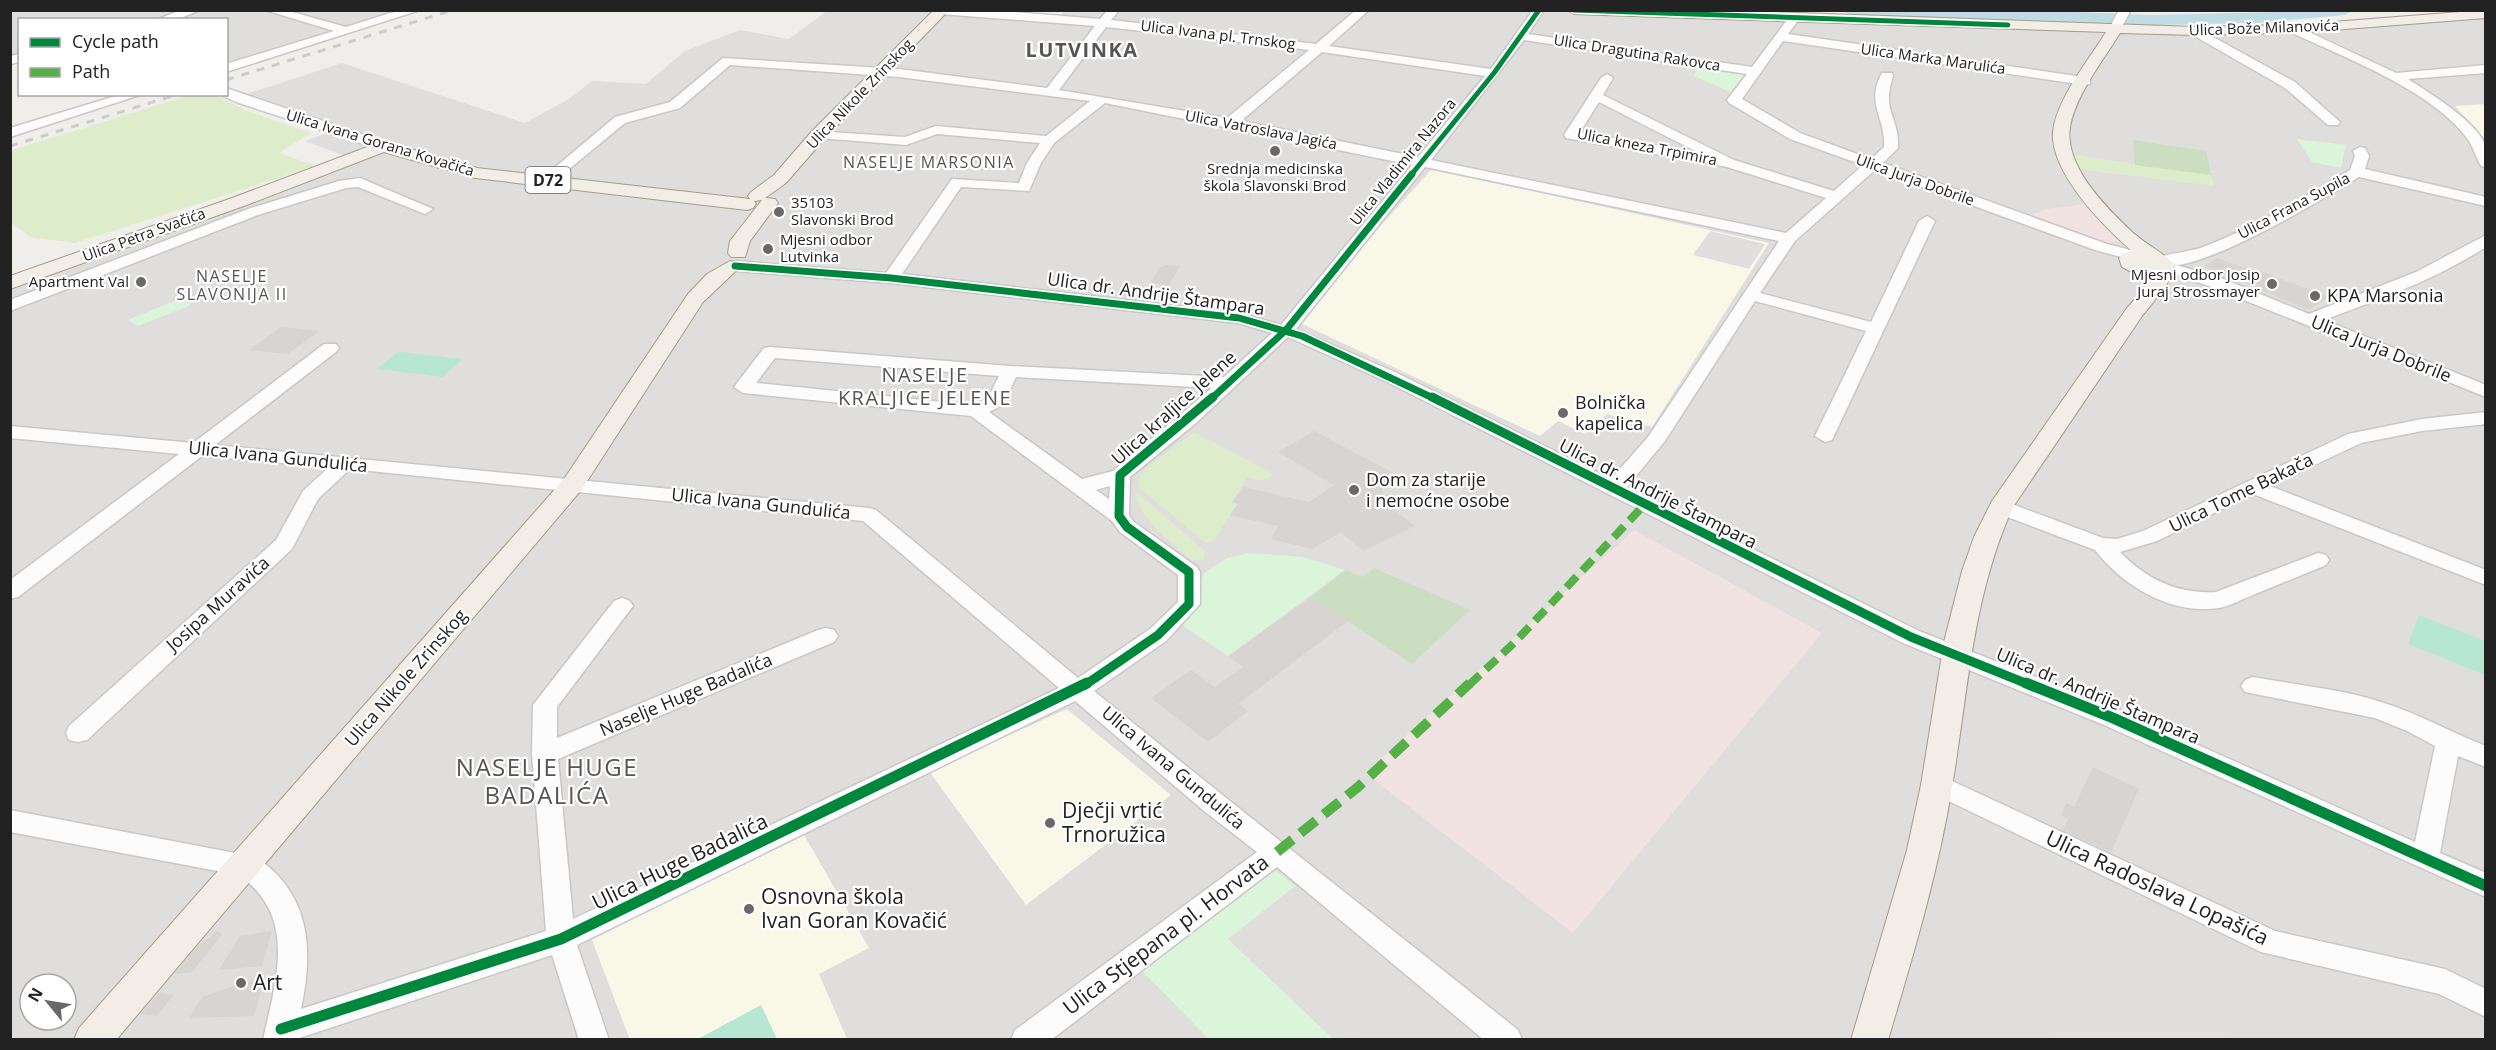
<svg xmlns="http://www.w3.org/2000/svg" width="2496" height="1050" font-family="'Open Sans',sans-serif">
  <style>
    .residential { fill: #dfdedc; fill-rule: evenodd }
    .commercial { fill: #f1e3e1 }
    .education { fill: #f8f7e8 }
    .grass { fill: #ddeccb }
    .forest { fill: #cbdec1 }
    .park { fill: #daf5da }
    .pitch { fill: #b7e6d2 }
    .parking { fill: #e0dfde }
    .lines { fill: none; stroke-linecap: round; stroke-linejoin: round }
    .river { fill: #bfdbe3; fill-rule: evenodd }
    .building { fill: #d7d4d2 }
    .minor-casing { stroke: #c9c8c7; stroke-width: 3 }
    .major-casing { stroke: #a79c86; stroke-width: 2 }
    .minor { fill: #fdfcfc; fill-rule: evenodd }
    .major { fill: #f3ede7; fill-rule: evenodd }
    .rail { stroke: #ccc; stroke-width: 3; stroke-dasharray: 8 8; stroke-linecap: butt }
    .quiet-far1 { stroke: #55b145; stroke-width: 8; stroke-dasharray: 15 8; stroke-linecap: butt }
    .quiet { stroke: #55b145; stroke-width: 10; stroke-dasharray: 20 10; stroke-linecap: butt }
    .cycleway-far3-casing { stroke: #fff; stroke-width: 8 }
    .cycleway-far2-casing { stroke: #fff; stroke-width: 10 }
    .cycleway-far1-casing { stroke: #fff; stroke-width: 13 }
    .cycleway-casing { stroke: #fff; stroke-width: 15 }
    .cycleway-far3 { stroke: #00873e; stroke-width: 5 }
    .cycleway-far2 { stroke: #00873e; stroke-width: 7 }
    .cycleway-far1 { stroke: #00873e; stroke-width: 9 }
    .cycleway { stroke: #00873e; stroke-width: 11 }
    .poi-dot { fill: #6a6968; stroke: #fff; stroke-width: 2 }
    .labels { text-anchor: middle; stroke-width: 4.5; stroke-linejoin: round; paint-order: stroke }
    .far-street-label { font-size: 15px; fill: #222; stroke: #fff }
    .far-poi-label { font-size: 15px; fill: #222; stroke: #fff; text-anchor: start }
    .far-neighbourhood-label { font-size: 16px; letter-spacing: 1.5px; fill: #555; stroke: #fff }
    .shield { fill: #fff; stroke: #646464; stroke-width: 1.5 }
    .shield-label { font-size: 16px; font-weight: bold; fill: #222 }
    .street-label { font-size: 18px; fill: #222; stroke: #fff }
    .poi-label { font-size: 18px; fill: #222; stroke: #fff; text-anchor: start }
    .far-district-label { font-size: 20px; font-weight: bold; letter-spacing: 1.5px; fill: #555; stroke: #fff }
    .neighbourhood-label { font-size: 20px; letter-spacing: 1.5px; fill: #555; stroke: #fff }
    .near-poi-label { font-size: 21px; fill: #222; stroke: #fff; text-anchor: start }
    .near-street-label { font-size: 21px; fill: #222; stroke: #fff }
    .near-neighbourhood-label { font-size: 24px; letter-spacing: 1.5px; fill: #555; stroke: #fff }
  </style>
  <rect width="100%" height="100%" fill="#f0eeeb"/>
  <path class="residential" d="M381,10l15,4 -169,50 -1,-44h-206l-1,43 -8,2v-54z
    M828,10h108l122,10 7,-10h459l662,23 299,-17v1023l-2474,1v-754l345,-126 -51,-19 33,-12 -98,-33 102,-33 183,60 44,-24 23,-18 54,3 39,-33 55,-21 49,9zM30,984h36v36h-36z"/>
  <path class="commercial" d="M2088,204l32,34 -2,3 -15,3 -78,-27 22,-8z
    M1634,530l188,103 -249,300 -208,-160z"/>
  <path class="education" d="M2485,104h1l-1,35 -30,-33z
    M1431,170h5l333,73 -117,184 -45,-13 -22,20 -27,-13 -18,15 -238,-112 62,-80z
    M1067,709l104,86 -145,110 -97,-134z
    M803,833l66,115 -50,26 28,65 -217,1 -38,-100z"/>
  <path class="grass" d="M190,95h25l32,16 64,22 -32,20 37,13 -241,77 -45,-6 -19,-15 -1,-71z
    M2069,154l142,21 3,11 -137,-17z
    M1194,432l80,42 -10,7 -16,-4 -16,25 6,2 -24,36 -8,3 -68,-56 2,-12 7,-8z
    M1137,492l68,59 -1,8 -12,2c-21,-20 -47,-36 -57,-65z"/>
  <path class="forest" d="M2133,140l73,11 5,24 -76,-10z
    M1374,568l96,42 -58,54 -101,-67 34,-27 18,7z"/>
  <path class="park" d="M1698,65l45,8 2,3 -15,16 -36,-16z
    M2297,139l49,6 -5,23 -29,-6z
    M181,298l10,7 -53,21 -10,-6z
    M1248,553l55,4 42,13 -117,86 -50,-34 22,-30 3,-18 24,-16z
    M1270,866l25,20 -67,53 105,100h-124l-72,-73z"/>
  <path class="pitch" d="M398,352l65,7 -20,18 -66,-8z
    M2419,615l66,26v34l-77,-31z
    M761,1005l16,34h-79z"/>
  <path class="parking" d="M1710,231l55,13 -16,25 -56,-14z
    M1268,248l66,12 -42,56 -63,-11z
    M122,256l28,20 -114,42 -25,-21z
    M566,314l12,6 -85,25 19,4 8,-7 27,3 -20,21 -125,-15 14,-14 -49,-7 8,-6 112,14z
    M1677,438l70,32 -50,43 -59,-29 25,-33z
    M1964,806l123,61 -27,82 70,42 10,-32 97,53 -13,27h-166l-56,-34 -69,-26z
    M1317,909l91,80 -55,48 -91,-83z"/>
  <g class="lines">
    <path class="river" d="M1842,10h183l128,5 200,-5 -8,5 -89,8 -103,2 -303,-10z"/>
  </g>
  <path class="building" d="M2218,258l37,14 3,-2 70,27 -19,13 -105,-44z
    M1167,265l13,1 -11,19 -19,-2 10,-16z
    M281,327l38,4 -31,23 -39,-4z
    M1314,431l87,46 -19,12 1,5 -3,6 35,26 -52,25 -22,-19 -29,17 -41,-10 7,-13 -48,-11 8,-11 -6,-2 12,-15 65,15 25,-17 -56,-33z
    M1311,597l37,24 -110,83 10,7 -40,31 -57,-44 40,-28 24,17 28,-20 -15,-11z
    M2093,767l46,22 -28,63 -48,-22 5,-11 -7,-4 5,-12 8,4z
    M218,931l4,4 -30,37 -17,2 22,-27z
    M272,931l-10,35 -43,4 21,-34z
    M265,976l-11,40 -65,2 13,-21z
    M159,993l15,2 -17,21 -16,-2z"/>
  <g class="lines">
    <g class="minor-casing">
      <path id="minor" d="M181,10h19l-24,10h-20z
        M265,10h20l61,17 54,-17 17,1 -191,61v-8l108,-33z
        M936,10h53l111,9 7,-8 8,-1 2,3 -6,7 205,24 40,-34h13l-40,36 162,23 42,-59h11l-16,24 224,33 38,-51 4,-2 6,4 -12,16 302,44v6l-5,1 -302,-44 -41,58 58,34 71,26 13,-12c2,-29 -19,-43 -2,-74h10l1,3c-12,37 7,41 5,72l-15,15 224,81 35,9 2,3 -8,5 -41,-11 -220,-80 -80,71 -35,52 111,29 48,-101 8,-5 8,5 -103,219 -7,2 -10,-6 51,-105 -111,-30 -90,140 -38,46 292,144 203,80 293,131 20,-96 -28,-15 -32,-13 -130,-26 -4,-6 4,-6 8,-3c43,8 90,12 131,26 36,11 67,30 102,43v21l-28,-11 -18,97 46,20v24l-382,-172 -201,-82 -516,-261 -99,-45 -92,86 -66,54 -1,38 5,7 63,45 3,5v32l-34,37 -72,50c140,115 283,226 424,339l4,10h-38l-207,-173 -226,173h-40l4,-10 242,-178 -53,-41 -129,-110 -498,244 32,95h-30l-27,-85 -259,85h-30c13,-60 35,-123 -24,-165l-229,-43v-22l246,47c54,37 58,91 45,152l245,-78 -14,-177 1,-49 81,-104 8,-3 8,3 3,5 -76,101v31l261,-108 8,-2 8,2 4,6 -4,6 -276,117 15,160 486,-231 -196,-167 -513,-52 -32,30 -26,50 -205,191 -9,2 -9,-2 -3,-7 3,-7 207,-186 27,-49 26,-24 -127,-11 -184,141 -8,2v-19l169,-126 -169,-16v-12l183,17 131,-99h12l3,4 -3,4 -121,93 654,63 7,2 202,168 72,-49 28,-27v-27l-58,-43 -8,-11 -141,-105 -228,-23 -9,-6 30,-39 6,-1 240,19 214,11 48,-44 -34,-10 -347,-40 -156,-12 -8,-5 8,-5 151,12 66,-94 67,4 8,-20 13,-20 -103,-9 -31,11 -87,-7 -5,-1v-6l91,6 31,-11 110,10 44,-35 -191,-24 -169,-12 -50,43 -55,15 -73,60h-10l-2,-3 75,-63 55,-15 53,-44 176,11 148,19 48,-62 -154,-12zM1106,27l203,23 -82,68 -168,-28zM1524,40l223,34 -20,26 2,3 61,36 73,26 -29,26 -100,-31 -131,-65 10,-17 -6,-4 -6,4 -37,57 2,3 161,29 99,31 -40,35 -355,-73zM1322,52l163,24 -67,81 -177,-36zM1599,102l100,51 -119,-21zM1105,103l307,62 -131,160 -42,-12 -337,-39 59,-87 68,4 12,-28 13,-20zM1425,167l354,74 -131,196 -37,42 -212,-105 -103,-45zM775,358l224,18 -11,22 -15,7 -217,-22zM1016,377l196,11 -99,83 -31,8 -93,-67 14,-7zM1110,486l-1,13 -13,-9z
        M2119,10h12l-12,22h-8l-2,-3z
        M2294,25l102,48 90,-8v8l-78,6c20,13 73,45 78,69 1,6 0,13 0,19l-5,-1c-5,-8 -7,-17 -12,-25 -34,-50 -126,-84 -179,-109l-2,-3z
        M2195,27l100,55 45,40 -2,3h-10l-43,-37 -94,-54 -2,-3z
        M20,54v8l-10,2v-8z
        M226,88l162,55 2,3 -7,4 -5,-1 -142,-47 -15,-7 5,-1z
        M122,94h21l-133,43v-9z
        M2360,147l5,1 4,8 -4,13 121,28v9l-127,-29c-28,17 -184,114 -208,83 4,-5 41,-8 52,-13 52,-20 100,-49 147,-77l5,-14 -2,-5z
        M360,178l73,31 -8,5 -67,-27 -12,1 -88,27 -248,96v-11l238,-91 91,-28z
        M2486,235v12c-51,33 -106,52 -162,73l162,65v12l-277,-111 -39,-13 -2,-3 8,-5 45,13 88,36 107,-42z
        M2486,412v12l-64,7 -61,12 -91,43 216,84v15l-233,-91 -96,47 -37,11c27,28 58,42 96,40l102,-39 8,2 3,5 -3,5c-24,10 -49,20 -73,30 -11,4 -22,11 -34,13 -48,7 -95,-21 -124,-58l-101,-38 -3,-5 3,-5 7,-2 102,38 14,1 26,-8 205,-97 74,-15z
        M1937,774l338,157 170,38 41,20v28l-47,-23 -178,-42 -333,-161 -4,-7 4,-7z"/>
    </g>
    <g class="major-casing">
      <path id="major" d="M934,10h15l-124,128 -39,45 -21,15 10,1 3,4 -28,38 -5,16h-14l-3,-4 2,-12 32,-41 -8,1 2,3 -3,4 -6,2 -272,-32 -91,-26 -140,54 -234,83v-13l222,-78 151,-57 94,27 273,31 -2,-3 3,-4 23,-17 39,-45z
        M1567,10h148l480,17 99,-2 192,-15v8l-192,15 -99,2 -75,-2c-17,28 -44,61 -50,94 -6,39 36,80 61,104 15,14 35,22 46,38 -11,16 -22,32 -35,47l-129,191c-41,90 -45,185 -61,280 -14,86 -39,169 -64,253h-37l56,-190 14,-65 23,-143 18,-71 12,-34 18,-36 135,-193 16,-18 6,-12 -12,-3 -15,-8 -3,-9 3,-4 10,-3c-29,-25 -88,-84 -78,-126 8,-33 34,-64 52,-93l-532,-18z
        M730,261l7,2 3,4 -37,35 -121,187 -466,551h-42l5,-12 485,-549 124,-185 19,-20z"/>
    </g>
    <use href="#minor" class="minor"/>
    <use href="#major" class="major"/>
    <path class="rail" d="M226,80l227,-70
      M10,146l169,-52"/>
    <path class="quiet-far1" d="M1469,685l46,-43 129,-137"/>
    <path class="quiet" d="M1277,852l81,-65 112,-104"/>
    <g class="cycleway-far3-casing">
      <path id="cycleway-far3" d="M1574,10l434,15
        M1411,175l83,-102 45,-63"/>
    </g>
    <g class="cycleway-far2-casing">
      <path id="cycleway-far2" d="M735,266l156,12 348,40 63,18 133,63
        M1211,399l75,-69 126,-156"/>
    </g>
    <g class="cycleway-far1-casing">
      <path id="cycleway-far1" d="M1432,397l479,240 119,48
        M1085,685l73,-50 31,-31v-32l-62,-45 -8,-11 1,-41 93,-78"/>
    </g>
    <g class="cycleway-casing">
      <path id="cycleway" d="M2026,683l87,35 373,168
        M281,1029l280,-90 526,-256"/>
    </g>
    <use href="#cycleway-far3" class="cycleway-far3"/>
    <use href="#cycleway-far2" class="cycleway-far2"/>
    <use href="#cycleway-far1" class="cycleway-far1"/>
    <use href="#cycleway" class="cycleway"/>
  </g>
  <g class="poi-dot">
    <circle cx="1275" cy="151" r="6"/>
    <circle cx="779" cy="212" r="6"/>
    <circle cx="768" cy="249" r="6"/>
    <circle cx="141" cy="282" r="6"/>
    <circle cx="2272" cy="284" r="6"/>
    <circle cx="2315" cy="296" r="6"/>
    <circle cx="1563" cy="413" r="6"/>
    <circle cx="1354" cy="490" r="6"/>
    <circle cx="1050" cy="823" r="6"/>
    <circle cx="749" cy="909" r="6"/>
    <circle cx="241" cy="983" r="6"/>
  </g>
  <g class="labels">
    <g class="far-street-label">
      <text transform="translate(2264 28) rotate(-2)" y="5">Ulica Bože Milanovića</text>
      <text transform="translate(1218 35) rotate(7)" y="5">Ulica Ivana pl. Trnskog</text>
      <text transform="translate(1637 53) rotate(9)" y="5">Ulica Dragutina Rakovca</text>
      <text transform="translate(1933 59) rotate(8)" y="5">Ulica Marka Marulića</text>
      <text transform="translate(860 94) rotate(-46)" y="5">Ulica Nikole Zrinskog</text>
      <text transform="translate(1261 130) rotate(11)" y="5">Ulica Vatroslava Jagića</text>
      <text transform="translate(380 143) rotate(17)" y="5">Ulica Ivana Gorana Kovačića</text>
      <text transform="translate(1647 147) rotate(11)" y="5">Ulica kneza Trpimira</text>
      <text transform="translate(1403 162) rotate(-51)" y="5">Ulica Vladimira Nazora</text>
      <text transform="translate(1915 180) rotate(20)" y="5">Ulica Jurja Dobrile</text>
      <text transform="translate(2294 206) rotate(-28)" y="5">Ulica Frana Supila</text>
      <text transform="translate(144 235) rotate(-20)" y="5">Ulica Petra Svačića</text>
    </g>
    <g class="far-poi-label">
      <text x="1275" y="174" text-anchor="middle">Srednja medicinska<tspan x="1275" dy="17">škola Slavonski Brod</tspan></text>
      <text x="791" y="208">35103<tspan x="791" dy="17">Slavonski Brod</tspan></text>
      <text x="780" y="245">Mjesni odbor<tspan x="780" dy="17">Lutvinka</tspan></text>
      <text x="2260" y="280" text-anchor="end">Mjesni odbor Josip<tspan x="2260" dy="17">Juraj Strossmayer</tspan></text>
      <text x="129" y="287" text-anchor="end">Apartment Val</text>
    </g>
    <g class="far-neighbourhood-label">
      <text x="929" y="168">NASELJE MARSONIA</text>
      <text x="232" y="282">NASELJE<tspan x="232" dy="18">SLAVONIJA II</tspan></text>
    </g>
    <rect class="shield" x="525.5" y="167" width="45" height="26" rx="4.5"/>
    <g class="shield-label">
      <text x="548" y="186">D72</text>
    </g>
    <g class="street-label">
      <text transform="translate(1156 294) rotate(8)" y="6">Ulica dr. Andrije Štampara</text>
      <text transform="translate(2381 349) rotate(22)" y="6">Ulica Jurja Dobrile</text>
      <text transform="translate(1174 408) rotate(-42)" y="6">Ulica kraljice Jelene</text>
      <text transform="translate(278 457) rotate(6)" y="6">Ulica Ivana Gundulića</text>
      <text transform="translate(2241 493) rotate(-26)" y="6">Ulica Tome Bakača</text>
      <text transform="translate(1658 494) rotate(27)" y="6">Ulica dr. Andrije Štampara</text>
      <text transform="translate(761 504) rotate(6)" y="6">Ulica Ivana Gundulića</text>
      <text transform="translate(218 604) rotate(-42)" y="6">Josipa Muravića</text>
      <text transform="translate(406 678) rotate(-49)" y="6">Ulica Nikole Zrinskog</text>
      <text transform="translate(686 695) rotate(-23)" y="6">Naselje Huge Badalića</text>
      <text transform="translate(2098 696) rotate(23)" y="6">Ulica dr. Andrije Štampara</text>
      <text transform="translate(1173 768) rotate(40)" y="6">Ulica Ivana Gundulića</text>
    </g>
    <g class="poi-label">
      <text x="2327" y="302">KPA Marsonia</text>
      <text x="1575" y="409">Bolnička<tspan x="1575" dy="21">kapelica</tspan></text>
      <text x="1366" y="486">Dom za starije<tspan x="1366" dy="21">i nemoćne osobe</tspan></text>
    </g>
    <g class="far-district-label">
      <text x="1082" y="57">LUTVINKA</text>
    </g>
    <g class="neighbourhood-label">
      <text x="925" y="382">NASELJE<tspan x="925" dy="23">KRALJICE JELENE</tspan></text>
    </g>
    <g class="near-poi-label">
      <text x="1062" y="818">Dječji vrtić<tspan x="1062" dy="24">Trnoružica</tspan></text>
      <text x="761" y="904">Osnovna škola<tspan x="761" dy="24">Ivan Goran Kovačić</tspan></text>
      <text x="253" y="990">Art</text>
    </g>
    <g class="near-street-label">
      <text transform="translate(680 862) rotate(-26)" y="7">Ulica Huge Badalića</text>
      <text transform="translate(2157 888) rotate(25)" y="7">Ulica Radoslava Lopašića</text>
      <text transform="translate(1166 935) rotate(-37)" y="7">Ulica Stjepana pl. Horvata</text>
    </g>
    <g class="near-neighbourhood-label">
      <text x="547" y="776">NASELJE HUGE<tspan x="547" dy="28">BADALIĆA</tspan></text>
    </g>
  </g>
  <rect width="2496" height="1050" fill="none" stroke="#222222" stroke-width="24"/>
  <rect x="18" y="18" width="210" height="78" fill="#ffffff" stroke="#a7a7a7" stroke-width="1.5"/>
  <rect x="30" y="38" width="30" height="9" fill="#00873e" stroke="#a7a7a7" stroke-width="1.5"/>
  <text x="72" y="48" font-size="18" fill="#222222">Cycle path</text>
  <rect x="30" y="68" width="30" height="9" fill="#55b145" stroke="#a7a7a7" stroke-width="1.5"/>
  <text x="72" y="78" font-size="18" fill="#222222">Path</text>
  <g transform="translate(48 1002) rotate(300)"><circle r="28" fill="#ffffff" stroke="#a7a7a7" stroke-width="1.5"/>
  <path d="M0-4.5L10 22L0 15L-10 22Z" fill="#6a6968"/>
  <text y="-9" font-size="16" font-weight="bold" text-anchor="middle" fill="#222222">N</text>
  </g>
</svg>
